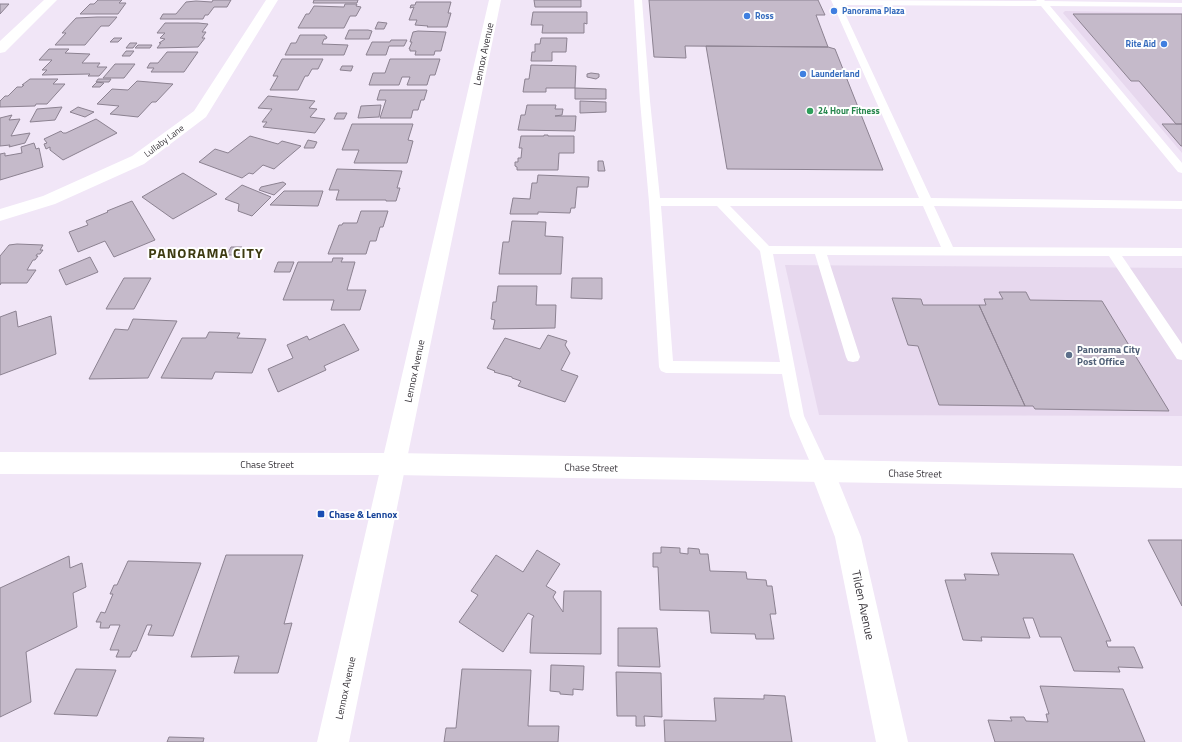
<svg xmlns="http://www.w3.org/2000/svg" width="1182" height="742" font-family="'Titillium Web',sans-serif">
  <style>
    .built { fill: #e7d8ee }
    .building { fill: #c5baca; stroke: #8c8291 }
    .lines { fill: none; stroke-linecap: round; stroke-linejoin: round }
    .service { fill: #fff; fill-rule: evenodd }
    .minor { fill: #fff; fill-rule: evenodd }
    .tertiary { fill: #fff; fill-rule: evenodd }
    .shop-dot { fill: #3f7fe0; stroke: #fff; stroke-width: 1.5 }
    .leisure-dot { fill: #2e9e5b; stroke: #fff; stroke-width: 1.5 }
    .service-dot { fill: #5c6f8a; stroke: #fff; stroke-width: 1.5 }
    .transit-dot { fill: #1a4fb4; stroke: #fff; stroke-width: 1.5 }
    .labels { text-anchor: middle; stroke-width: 4; stroke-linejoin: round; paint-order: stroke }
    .far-shop-label { font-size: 9px; font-weight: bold; fill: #366cbe; stroke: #fff; text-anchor: start }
    .far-leisure-label { font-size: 9px; font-weight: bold; fill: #27864d; stroke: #fff; text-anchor: start }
    .far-street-label { font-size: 9px; fill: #373339; stroke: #fff }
    .street-label { font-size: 10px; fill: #373339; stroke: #fff }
    .service-label { font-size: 10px; font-weight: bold; fill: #4e5e75; stroke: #fff; text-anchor: start }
    .transit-label { font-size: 10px; font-weight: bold; fill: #164399; stroke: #fff; text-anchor: start }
    .near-street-label { font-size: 12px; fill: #373339; stroke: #fff }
    .district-label { font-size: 14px; font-weight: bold; letter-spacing: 1px; fill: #3d3a10; stroke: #fff }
  </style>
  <rect width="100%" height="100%" fill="#f1e6f7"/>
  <path class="built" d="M1065,11l117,2v140l-119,-140z
    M785,265l397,3v148l-363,-1z"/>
  <path class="building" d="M98,0h24l-3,3h7l-8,11h-38l10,-10h4z
    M213,0h18l-4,7h-13l-6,8h-3l-2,4h-43l3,-5h13l10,-12 10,-1 16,1z
    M314,0h44l-1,3h-44z
    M534,0h47v7h-46z
    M649,0h169l7,15h-9l12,32 -143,-1 1,12 -32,-1z
    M416,2h35l-3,11h3l-4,14h-20l1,-1 -13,-1 2,-5h-8l5,-13 -4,1 1,-3h4z
    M0,4h9l-9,10z
    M345,4h12l-1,2 5,1 -5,9h-6l-6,12h-46l8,-14h3l5,-8 30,1z
    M533,12h54v12l-3,-1v10h-42l1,-8h-12z
    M1073,14h109v110h-6l-37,-43h-8z
    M97,17h20l-8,9h-8l-16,19h-30l11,-12h-4l14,-15z
    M378,22l9,1 -3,6h-9z
    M165,23h33l10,1 -6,8h4l-4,6h3l-7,9 -41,1 4,-5h-2l6,-4 -5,-1 5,-5h-8z
    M349,30h19l4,1 -3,8h-24z
    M418,31l28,1 -5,19h-6l-1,4h-19l1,-4h-6v-2h-1l3,-7h-2l3,-10z
    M300,35h25v1l2,1 -1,2h-2l-2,5 26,1 -4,10h-59l6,-12h5z
    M114,38h8l-4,4h-8z
    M541,38h26l-1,14h-14v9h-21l1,-9h3v-8h5z
    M391,40h16l-3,6h-15l-3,9h-20l6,-13h18z
    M130,43h7l-4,5h-7z
    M138,45h14l-2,3h-15z
    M706,46l122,1 7,2 48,121 -156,-1z
    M49,49h20l-4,4 25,1 -8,9h18l-3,4h10l-8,9h-11l2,-2 -48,1 5,-5h-5l10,-10h-13z
    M126,51h8l-4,5h-8z
    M167,52h31l-14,20h-33l3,-4h-7l3,-5h8z
    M282,59h41l-5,10h-6l-4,7h-3l-7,14h-28l8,-14h-5z
    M390,59h50l-5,16h-5l-3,10h-20l3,-8h-8l-3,8h-30l4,-12h12z
    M115,64h20l-11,14h-21z
    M531,65l45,1 -1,22h-29v4h-23l2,-13h4z
    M342,66h11l-2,5 -11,-1z
    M591,73l8,1v3l-3,2 -9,-2v-3z
    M30,79h28l-5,5h12l-18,20h-11l-1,2 -35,1v-6l5,-5h3l9,-9h5l2,-2h-2z
    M98,79h13l-2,3h-13z
    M137,81l36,3 -17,18h-4l-14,15 -28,-3 9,-8 -22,-2 15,-15 16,1z
    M97,82l7,1 -4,4h-8z
    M575,88l31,1v10h-31z
    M380,90h47l-3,10h-3l-3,10h-5l-2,8h-31l6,-18h-9z
    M268,96l47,5 -6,7 8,1 -7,8 15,2 -10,14 -52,-6 4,-5h-5l10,-13 -14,-1z
    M580,101l26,1v10l-26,1z
    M381,105l-2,12 -21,1 3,-12z
    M527,105h29l-1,4h8l-1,6 -7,1h21l-1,15 -57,-1 3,-15h4z
    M62,107l-7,13 -25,2 7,-13z
    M78,107l16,5 -9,5 -15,-5z
    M337,113h10l-3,6h-10z
    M12,115l-3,5 11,-1 -9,17 19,-3 -5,10 -16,4 1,-2 -10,1v-28z
    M96,119l21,14 -54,27 -13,-10v-3l-4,2 -2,-5 3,-1 -3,-4 17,-8 2,2h3z
    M352,124h61l-5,16 5,1 -6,22h-53l5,-13h-17z
    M1162,124h20v22h-1z
    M544,135h4v1h26v17h-15l-1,17h-41v-3l-2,-1v-4h3v-4h3l1,-10h-3l2,-12h23z
    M250,136l28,8 4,-3 19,5 -27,23 -11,-4 -10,9 -4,-1 -7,5 -43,-16 16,-13 13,4z
    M308,140l9,2 -3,6h-10z
    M34,143l2,6 3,-1 4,19 -43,13v-26l5,-1v3l17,-3 -1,-6z
    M598,161h5l2,10h-7z
    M337,169l65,2 -5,17h3l-4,13h-10v-1h-50l3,-10h-10z
    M183,173l34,21 -44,25 -31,-22z
    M538,175l51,2 -1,10h-11l-2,21h-4l-1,5 -32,-1v2h-28l3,-16 17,1 2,-16h5z
    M283,182l3,2 -12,11 -15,-5 2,-3z
    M242,185l29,12 -19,19 -14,-5 1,-7 -14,-5z
    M284,191h39l-5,15 -48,-1z
    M132,201l23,39 -41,17 -9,-16 -27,11 -9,-20 19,-7 -2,-4 22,-9 -1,-1z
    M361,211h27l-5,16h-3l-4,14h-6l-4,13h-38l11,-29h3l1,-2h14z
    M512,221l34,1 -1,14 18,1 -2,37h-62l4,-32h6z
    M17,244l26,1 -3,5h3l-3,4h-3l-1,2h2l-3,4h-2l-6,10h9l-9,13h-26l-1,2v-29l9,-11z
    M231,247h11l-4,8h-11z
    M90,257l8,15 -32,13 -7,-15z
    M333,258h10l-2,4h14l-8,28h19l-6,20h-29l3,-10h-51l15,-38h34z
    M278,262h16l-4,10h-16z
    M124,278h27l-17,31h-28z
    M572,278h30v21l-31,-1z
    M498,286h39l-1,19h20l-1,23 -62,1 2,-9 -4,-1 2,-17h3z
    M999,292h27l4,8 72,1 67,110 -134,-2 -2,-3h-8l-46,-101h7l-2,-6h19z
    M892,298l29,1 2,6h56l46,101 -86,-1 -21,-59 -10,-1z
    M16,311l2,16 33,-11 5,38 -56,21v-58z
    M133,319l44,2 -29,57 -59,1 26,-50 13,1z
    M344,324l15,26 -35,16 2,4 -48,22 -10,-23 25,-11 -6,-13 20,-9 2,4z
    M209,332l31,1 -3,5 29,1 -14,34 -37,-1 -3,7 -51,-1 21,-40h24z
    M548,335l19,6 -2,4 5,8 -9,17 17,6 -13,26 -47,-16 3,-5 -9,-3v-1l-18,-5 1,-1 -8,-3 18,-30 35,11z
    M1148,540h34v66z
    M661,547l19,1v5l8,1v-6l11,1 1,5h8l2,17 36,1 1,7 19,1 1,6h5l4,28h-6l4,25h-18l-1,-5 -44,-1 -2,-22 -49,-1 -2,-43h-5v-14h8z
    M537,550l23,14 -14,22 10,6 -3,5 10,15 1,-21h37v63l-71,-1 2,-34 2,-3 -6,-3 -25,39 -44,-30 19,-27 -7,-4 25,-36 27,17z
    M991,553l82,1 38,87h-5l2,6h26l9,21 -25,-1 2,5 -46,-1 -13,-34h-21l-7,-19h-10l7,20 -49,-1 1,4 -19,-1 -18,-60h21l-2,-6 35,1z
    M226,555h77l-19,69 8,-1 -14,50h-44l5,-17 -48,1z
    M69,556l1,12 12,-5 4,24 -13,6 4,34 -51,25 5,50 -31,15v-129z
    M128,561l73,2 -28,73 -25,-1 4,-10h-5l-11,26h-3l-3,6h-14l3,-7h-9l10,-25h-10l-1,3h-9l1,-6h-5l5,-10 4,1 8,-19h-3l4,-9h3z
    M618,628h39l3,39 -42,-1z
    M551,665l33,1 -1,24 -10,-1v6l-13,-1v-2l-10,-1z
    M76,669l40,1 -19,46 -43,-2z
    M462,669l69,1 -3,56h31l-1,16h-114l2,-14h10z
    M616,672l45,1 1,44 -18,-1 1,10h-9v-10h-19z
    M1040,686l83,3 22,53h-150l-7,-22 24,1 -2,-4h14l2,4 22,1 -2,-8h3z
    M764,695l21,1 7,46h-127l-1,-22 52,1 -2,-23 50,1z
    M169,737l35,1 -1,4h-36z"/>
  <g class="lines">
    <path class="service" d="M634,0h8l8,101 10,97h259l-88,-198 206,1 -1,-1h8l1,1 137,2v4l-132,-1 132,157v10l-4,-1 -137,-166 -200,-1 90,193 251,3v8l-248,-3 19,41 229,1v8h-60l60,88v16l-5,-1 -68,-103 -282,-1 33,102 -2,4 -5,1 -5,-1 -2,-4 -31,-103h-42l31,162 26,55 -2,5 -6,2 -6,-2 -26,-60 -8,-42 -116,-1 -5,-2 -2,-4 -10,-165 -9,-101zM661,206h56l43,45 20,111 -107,-1zM730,206h193l18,41 -172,-1z"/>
    <path class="minor" d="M44,0h13l-52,52 -5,1v-12z
      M266,0h12l-72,117 -62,47 -89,40 -55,17v-12l43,-13 89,-40 62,-45z
      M489,0h12l-152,742h-32z
      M822,460l9,3 30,74 47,205h-32l-41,-205 -25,-66 3,-8z"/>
    <path class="tertiary" d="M0,452l394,1 788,13v22l-788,-13 -394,-1z"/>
  </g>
  <g class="shop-dot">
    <circle cx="834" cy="11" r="4"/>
    <circle cx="747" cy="16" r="4"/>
    <circle cx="1164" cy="44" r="4"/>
    <circle cx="803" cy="74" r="4"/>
  </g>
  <circle class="leisure-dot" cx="810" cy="111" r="4"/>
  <circle class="service-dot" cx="1069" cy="355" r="4"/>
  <rect class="transit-dot" x="317" y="510" width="8" height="8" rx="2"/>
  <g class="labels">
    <g class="far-shop-label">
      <text x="842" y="14">Panorama Plaza</text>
      <text x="755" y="19">Ross</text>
      <text x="1156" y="47" text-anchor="end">Rite Aid</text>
      <text x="811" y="77">Launderland</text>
    </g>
    <g class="far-leisure-label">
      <text x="818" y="114">24 Hour Fitness</text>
    </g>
    <g class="far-street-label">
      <text transform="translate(164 141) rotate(-37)" y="3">Lullaby Lane</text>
    </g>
    <g class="street-label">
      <text transform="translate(483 54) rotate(-78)" y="4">Lennox Avenue</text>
      <text transform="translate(414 371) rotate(-78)" y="4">Lennox Avenue</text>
      <text x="267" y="468">Chase Street</text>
      <text transform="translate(591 467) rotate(1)" y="4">Chase Street</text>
      <text transform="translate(915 473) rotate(1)" y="4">Chase Street</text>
      <text transform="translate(345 688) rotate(-78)" y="4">Lennox Avenue</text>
    </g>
    <g class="service-label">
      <text x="1077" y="353">Panorama City<tspan x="1077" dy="12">Post Office</tspan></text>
    </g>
    <g class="transit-label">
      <text x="329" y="518">Chase &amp; Lennox</text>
    </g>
    <g class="near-street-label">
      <text transform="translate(863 605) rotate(78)" y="4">Tilden Avenue</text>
    </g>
    <g class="district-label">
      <text x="206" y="258">PANORAMA CITY</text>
    </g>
  </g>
</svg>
